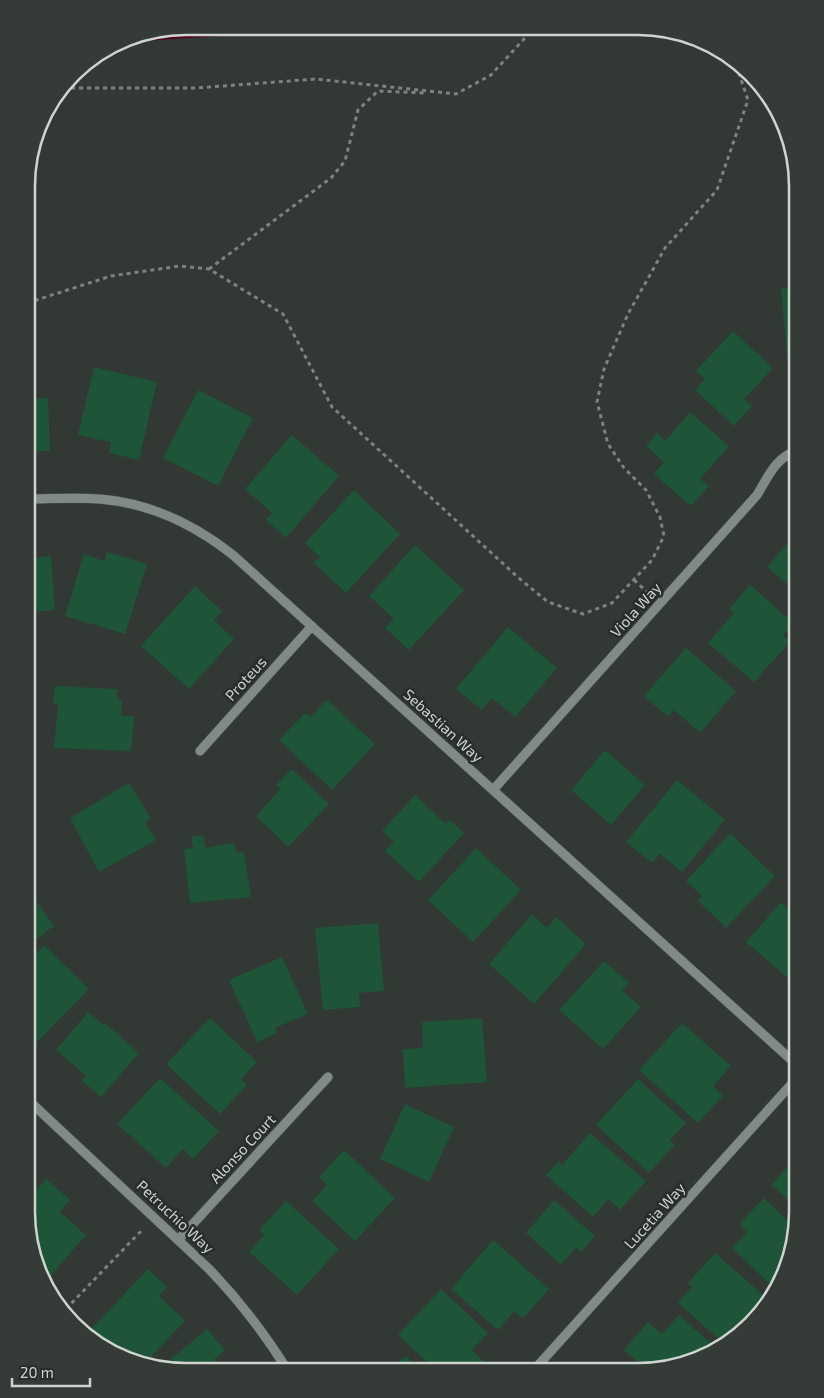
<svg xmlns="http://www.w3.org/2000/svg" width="824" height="1398" font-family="'Exo 2',sans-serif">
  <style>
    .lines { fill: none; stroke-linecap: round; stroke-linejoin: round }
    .stream { stroke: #4b0723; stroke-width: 8 }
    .building { fill: #1e5437 }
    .minor-casing { stroke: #505652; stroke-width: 10 }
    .path { stroke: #7d837f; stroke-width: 3; stroke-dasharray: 4 4; stroke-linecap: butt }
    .minor { stroke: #828a85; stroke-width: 9 }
    .labels { text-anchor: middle; stroke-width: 5; stroke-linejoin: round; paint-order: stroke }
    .street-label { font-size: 15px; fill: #cfd4d1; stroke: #282e2a }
    .rim { fill: none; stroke: #cfd4d1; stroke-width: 2.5 }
  </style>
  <rect width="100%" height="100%" fill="#323834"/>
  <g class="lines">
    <path class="stream" d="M128,38l168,-11"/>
  </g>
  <path class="building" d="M798,287v88l-9,1 -8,-87z
    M733,331l40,37 -29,31 8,7 -18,20 -39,-36 10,-11 -9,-8z
    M94,367l63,15 -18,78 -30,-7 2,-11 -33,-7z
    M27,380h7v18h14l2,53h-23z
    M198,390l55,28 -35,68 -55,-28z
    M690,412l39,34 -29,33 9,7 -18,20 -37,-32 10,-12 -18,-16 11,-13 8,8z
    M292,435l47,41 -53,62 -20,-18 6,-7 -27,-24z
    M354,490l46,44 -54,59 -32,-30 6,-6 -15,-14z
    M798,531v62l-31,-26z
    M415,545l49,45 -55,60 -24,-22 9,-9 -25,-23z
    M107,552l40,12 -22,70 -60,-18 19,-62 20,7z
    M51,556l4,54 -28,2v-54z
    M750,585l43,38 -10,12 7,7 -36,40 -46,-39 26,-30 -5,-4z
    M195,586l27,25 -8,9 20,19 -45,50 -48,-43z
    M508,627l49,41 -42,49 -23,-19 -10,12 -26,-21z
    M686,648l50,43 -36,42 -26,-23 -6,7 -24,-21z
    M55,686l62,3v10l5,1 -1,16h13l-3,35 -77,-3 4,-44h-5z
    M327,700l48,44 -43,46 -53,-50 26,-27 5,4z
    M605,750l40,35 -34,40 -40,-35z
    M292,769l37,35 -41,43 -32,-31 24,-27 -4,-4z
    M677,780l48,40 -43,52 -22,-18 -8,9 -26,-21z
    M129,783l22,35 -6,4 11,18 -57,32 -29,-54z
    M415,795l31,29 4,-4 14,13 -45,49 -34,-31 9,-9 -12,-11z
    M730,833l45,43 -49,52 -28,-27 4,-5 -16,-15z
    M203,835l3,13 29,-5 1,10 8,-1 7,45 -61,6 -6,-54 9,-1 -2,-11z
    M476,848l45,42 -48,52 -45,-42z
    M27,888l27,38 -27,20z
    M781,902l16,14v66l-2,2 -49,-42z
    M532,914l15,14 9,-11 30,27 -52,60 -45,-40z
    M378,923l6,68 -25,2 1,14 -37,3 -8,-82z
    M44,945l45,44 -52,53 -11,-10 1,-69z
    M282,957l26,57 -33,14 2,5 -20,9 -28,-62z
    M604,961l25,22 -7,7 19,17 -38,42 -44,-39z
    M88,1012l15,13 2,-2 34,30 -38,44 -19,-16 4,-5 -30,-26z
    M210,1018l47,44 -16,17 6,6 -27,29 -54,-50z
    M482,1018l5,64 -82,6 -2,-39 20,-1 -1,-26z
    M682,1023l49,43 -18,20 10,10 -25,27 -59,-53z
    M160,1078l59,53 -26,28 -10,-10 -17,19 -49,-44z
    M638,1079l48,44 -16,17 5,5 -26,28 -53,-48z
    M405,1104l49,23 -25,55 -49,-23z
    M590,1133l56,48 -26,29 -11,-11 -16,18 -47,-42 13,-14 3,4z
    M344,1150l51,48 -40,43 -43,-40 15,-16 -8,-8z
    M796,1157l1,1v50l-26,-23z
    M46,1179l24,21 -10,12 26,23 -41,47 -7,-9 -12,-61v-11z
    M764,1198l32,31 -10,44 -10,17 -44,-42 15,-16 -8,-8z
    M554,1200l41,36 -14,16 -5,-5 -15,18 -35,-32z
    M286,1201l53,48 -42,46 -48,-43 15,-17 -5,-5z
    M493,1240l56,49 -26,29 -9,-7 -16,19 -47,-41z
    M715,1253l55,48 -10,12 -38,29 -44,-39 14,-16 -4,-4z
    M148,1269l19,18 -8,9 26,25 -39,41 -30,-12 -24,-22z
    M441,1289l47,44 -16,17 12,12 -9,9h-38l-39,-36z
    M679,1315l36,32 -16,13 -52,10 -23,-20 24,-28 14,12z
    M207,1329l18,21 -11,10 9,11 -58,-1 -5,-2z
    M408,1356l7,15h-35z
    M622,1365l7,7h-13z"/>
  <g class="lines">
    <g class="minor-casing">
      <path id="minor" d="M27,499c24,0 49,-2 73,0 50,4 95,26 133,56l564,510
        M200,751l112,-125
        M493,790l264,-295c11,-18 19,-39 41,-44
        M26,1098l183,171c30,31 56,65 79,102
        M179,1239l149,-162
        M533,1371l264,-293"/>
    </g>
    <path class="path" d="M63,88h133l120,-9 140,15 35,-19 44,-48
      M209,269l122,-91 14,-17 13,-51 20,-19 47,2
      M27,303l84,-27 69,-10 29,3 74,45 49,93 189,173 27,22 35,12 29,-11 40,-43 12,-24 -4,-19 -14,-27 -22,-22 -16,-24 -11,-42 7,-33 24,-55 37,-66 52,-58 31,-90 -14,-41
      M634,580l13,12
      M66,1309l76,-79"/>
    <use href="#minor" class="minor"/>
  </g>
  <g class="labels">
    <g class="street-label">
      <text transform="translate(636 610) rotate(-48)" y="5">Viola Way</text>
      <text transform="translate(246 679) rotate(-48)" y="5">Proteus</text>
      <text transform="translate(443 726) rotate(42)" y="5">Sebastian Way</text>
      <text transform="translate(243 1149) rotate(-47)" y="5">Alonso Court</text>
      <text transform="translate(655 1216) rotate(-48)" y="5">Lucetia Way</text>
      <text transform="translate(175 1217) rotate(43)" y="5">Petruchio Way</text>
    </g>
  </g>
  <path d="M0 0H824V1398H0ZM186 35H638A151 151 0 0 1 789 186V1212A151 151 0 0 1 638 1363H186A151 151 0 0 1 35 1212V186A151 151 0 0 1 186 35Z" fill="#353b37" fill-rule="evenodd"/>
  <path class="rim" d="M186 35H638A151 151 0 0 1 789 186V1212A151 151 0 0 1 638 1363H186A151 151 0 0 1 35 1212V186A151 151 0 0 1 186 35Z"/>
  <path d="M12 1378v8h78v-8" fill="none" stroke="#cfd4d1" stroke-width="2.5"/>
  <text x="20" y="1378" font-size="15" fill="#cfd4d1" stroke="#282e2a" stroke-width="4" paint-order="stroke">20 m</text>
</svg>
